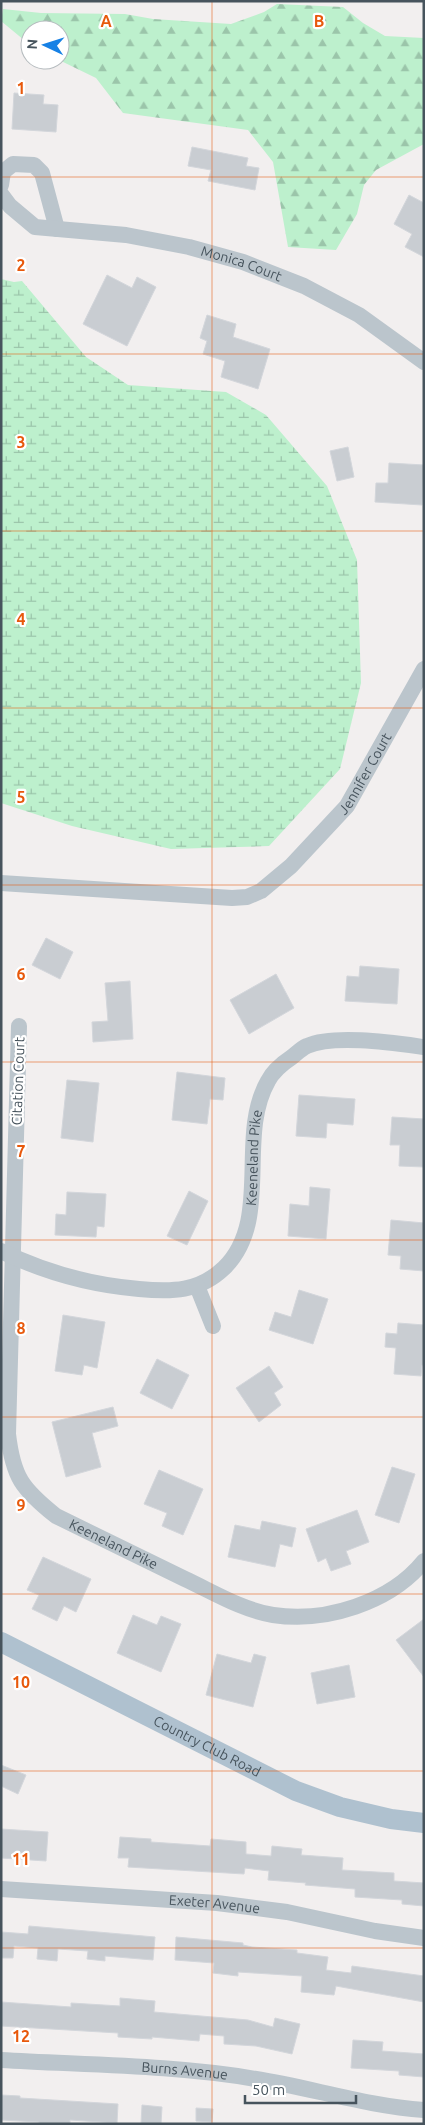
<svg xmlns="http://www.w3.org/2000/svg" width="425" height="2125" font-family="Ubuntu,sans-serif">
  <style>
    .forest { fill: url(#forest-firs) }
    .wetland { fill: url(#wetland-marsh) }
    .building { fill: #c9cdd2; stroke: #d3d6db }
    .lines { fill: none; stroke-linecap: round; stroke-linejoin: round }
    .minor { stroke: #bbc5cc; stroke-width: 16 }
    .major { stroke: #afc1cf; stroke-width: 20 }
    .grid { fill: none; stroke: #e8590c; stroke-width: 1; stroke-opacity: 0.55 }
    .labels { text-anchor: middle; stroke-width: 4.5; stroke-linejoin: round; paint-order: stroke }
    .street-label { font-size: 14px; fill: #47545d; stroke: #fff }
    .grid-label { font-size: 16px; text-anchor: middle; font-weight: bold; fill: #e8590c; stroke: #fff; stroke-width: 4.5; stroke-linejoin: round; paint-order: stroke }
  </style>
  <defs>
    <pattern id="forest-firs" width="22" height="20" patternUnits="userSpaceOnUse" patternTransform="scale(1.25)"><rect width="22" height="20" fill="#bdf0cd"/><path d="M5 1l3.5 6h-7zM16 11l3.5 6h-7z" fill="#9bc5aa"/></pattern>
    <pattern id="wetland-marsh" width="20" height="14" patternUnits="userSpaceOnUse" patternTransform="scale(1.25)"><rect width="20" height="14" fill="#bdf0cd"/><path d="M1 5h8M5 5V1M11 12h8M15 12V8" fill="none" stroke="#9bc5aa"/></pattern>
  </defs>
  <rect width="100%" height="100%" fill="#f2efef"/>
  <path class="forest" d="M277,4l66,3 20,16 22,13 39,2v106l-48,26 -12,15 -7,29 -21,36 -48,-3 -15,-85 -25,-32 -125,-17 -27,-35 -37,-18 1,-30h-30v15l-29,-24 2,-12 38,4 84,1 28,5 78,5 33,-12z"/>
  <path class="wetland" d="M1,279l13,3 8,-1 64,76 42,28 98,7 40,23 61,71 30,74 4,123 -21,86 -71,77 -98,3 -99,-23 -71,-23z"/>
  <path class="building" d="M14,93l30,2 -1,9 15,1 -2,27 -44,-3z
    M192,147l56,11 -2,8 13,2 -4,22 -47,-9 3,-11 -23,-4z
    M409,195l15,8v54l-19,-10 7,-13 -18,-10z
    M107,275l25,13 5,-11 19,10 -29,59 -44,-22z
    M207,315l29,9 -3,13 37,12 -12,40 -37,-12 4,-16 -22,-7 4,-13 -7,-3z
    M348,447l6,30 -17,4 -7,-30z
    M389,463l35,2 -2,40 -47,-3 1,-19h12z
    M46,938l27,14 -13,27 -28,-14z
    M360,966l39,3 -2,35 -52,-3 2,-25 12,1z
    M276,974l18,34 -45,26 -19,-34z
    M130,981l3,58 -40,3 -1,-20 16,-1 -3,-38z
    M177,1072l48,6 -2,22 -13,-1 -3,25 -35,-4z
    M67,1080l32,3 -6,59 -32,-4z
    M299,1095l56,4 -2,26 -26,-2 -1,15 -30,-2z
    M392,1117l32,2v48l-25,-1 1,-21h-10z
    M310,1187l20,2 -4,50 -38,-3 2,-32 19,2z
    M189,1191l19,10 -21,44 -20,-9z
    M67,1192l39,2 -2,33 -7,-1 -1,11 -41,-2 1,-21 10,1z
    M391,1220l33,3v48l-24,-2 1,-13 -13,-1z
    M299,1290l29,9 -15,45 -44,-14 6,-18 16,5z
    M63,1315l42,7 -8,46 -13,-3 -2,10 -27,-4z
    M398,1323l26,2v40h-2l-1,11 -27,-2 2,-26 -11,-1 1,-14 11,1z
    M157,1359l32,16 -17,34 -32,-16z
    M269,1366l14,21 -9,6 7,12 -22,17 -23,-34z
    M113,1407l5,19 -26,7 9,34 -35,10 -14,-55z
    M392,1467l23,7 -16,49 -24,-8z
    M159,1470l44,19 -20,46 -21,-9 5,-13 -23,-9z
    M357,1510l12,32 -23,9 5,13 -20,7 -5,-13 -8,4 -12,-33z
    M262,1521l34,7 -4,19 -12,-3 -5,23 -47,-10 7,-32 25,5z
    M43,1557l48,22 -15,33 -12,-6 -7,15 -25,-12 7,-14 -12,-5z
    M133,1615l24,10 4,-9 20,8 -20,48 -44,-19z
    M424,1619v58l-28,-37z
    M217,1654l34,9 3,-9 12,3 -13,50 -47,-12z
    M349,1665l6,32 -38,7 -6,-31z
    M1,1765l25,10 -8,19 -17,-8z
    M1,1829l47,3 -2,29 -45,-3z
    M120,1837l31,2v3l59,4 1,-7 35,3v12l25,2 1,-10 30,3 -1,6 42,3 -1,12 52,3v8l30,2v23l-22,-2v-4l-47,-3v-8l-50,-4 1,-2 -38,-3 1,-9 -24,-3 -1,6 -116,-7 1,-9h-11z
    M29,1926l126,11 -2,23 -48,-4v5l-18,-2 1,-8 -30,-2 -1,12 -20,-2 1,-11 -24,-2 -1,12h-12v-26l27,2z
    M176,1937l67,6v2l9,2 45,3v3l31,4 -2,13 25,3 1,-7 72,10v26l-88,-16 -2,9 -33,-3 1,-16 -64,-4v4l-25,-3 1,-10 -39,-3z
    M120,1998l35,3 -1,11 94,8 25,7 2,-9 25,6 -8,30 -36,-8 -32,-2v-8l-24,-2 -1,7 -47,-4v2l-34,-2v-4l-117,-7v-24l70,5v-4l49,3z
    M353,2040l30,2 -1,9 42,3v23l-25,-2v-4l-48,-3z
    M1,2095l19,1v2l98,6 -1,19 -47,-3v4h-31v-2l-38,-2z
    M142,2105l20,2 -1,17h-20z
    M196,2108l17,1 -1,13 -16,-1z"/>
  <g class="lines">
    <g class="minor">
      <path d="M1,185l2,-13 10,-8 21,1 8,8 15,56"/>
      <path id="s1" d="M1,194l9,12 25,21 91,8 63,12 54,15 61,24 55,29 65,47"/>
      <path id="s2" d="M1,883l231,15 15,-1 14,-6 30,-25 56,-60 77,-137"/>
      <path id="s3" d="M19,1026l-11,408c5,43 14,55 48,82 43,21 86,42 129,63 28,13 57,31 88,36 52,8 117,-12 151,-54"/>
      <path id="s4" d="M1,1251c43,21 91,34 138,38 33,3 60,3 85,-21 49,-48 12,-131 44,-187 5,-10 15,-18 24,-24 5,-4 10,-9 15,-11 27,-12 87,-3 117,1"/>
      <path d="M197,1286l16,40"/>
      <path id="s5" d="M1,1889l216,14 70,9 88,19 49,7"/>
      <path id="s6" d="M1,2060c83,5 173,5 255,19 56,9 111,27 168,31"/>
    </g>
    <path class="major" id="s7" d="M1,1642l295,149 44,16 51,12 33,4"/>
  </g>
  <path class="grid" d="M212,1v2123M1,177h423M1,354h423M1,531h423M1,708h423M1,885h423M1,1062h423M1,1240h423M1,1417h423M1,1594h423M1,1771h423M1,1948h423"/>
  <g class="labels">
    <g class="street-label">
      <text dy="5" stroke="none"><textPath href="#s1" startOffset="258">Monica Court</textPath></text>
      <text dy="5" stroke="none"><textPath href="#s2" startOffset="420">Jennifer Court</textPath></text>
      <text transform="translate(18 1081) rotate(-88)" y="5">Citation Court</text>
      <text dy="5" stroke="none"><textPath href="#s4" startOffset="352">Keeneland Pike</textPath></text>
      <text dy="5" stroke="none"><textPath href="#s3" startOffset="571">Keeneland Pike</textPath></text>
      <text dy="5" stroke="none"><textPath href="#s7" startOffset="231">Country Club Road</textPath></text>
      <text dy="5" stroke="none"><textPath href="#s5" startOffset="214">Exeter Avenue</textPath></text>
      <text dy="5" stroke="none"><textPath href="#s6" startOffset="184">Burns Avenue</textPath></text>
    </g>
  </g>
  <g class="grid-label">
    <text x="106" y="27">A</text>
    <text x="319" y="27">B</text>
    <text x="21" y="94">1</text>
    <text x="21" y="271">2</text>
    <text x="21" y="448">3</text>
    <text x="21" y="625">4</text>
    <text x="21" y="803">5</text>
    <text x="21" y="980">6</text>
    <text x="21" y="1157">7</text>
    <text x="21" y="1334">8</text>
    <text x="21" y="1511">9</text>
    <text x="21" y="1688">10</text>
    <text x="21" y="1865">11</text>
    <text x="21" y="2042">12</text>
  </g>
  <rect width="425" height="2125" fill="none" stroke="#47545d" stroke-width="5"/>
  <g transform="translate(45 45) rotate(274)"><circle r="24" fill="#ffffff" stroke="#b5bbbe"/>
  <path d="M0-4L9 19L0 12L-9 19Z" fill="#1681e5"/>
  <text y="-8" font-size="14" font-weight="bold" text-anchor="middle" fill="#47545d">N</text>
  </g>
  <path d="M245 2095v8h111v-8" fill="none" stroke="#47545d" stroke-width="2.5"/>
  <text x="252" y="2095" font-size="15" fill="#47545d" stroke="#ffffff" stroke-width="4" paint-order="stroke">50 m</text>
</svg>
